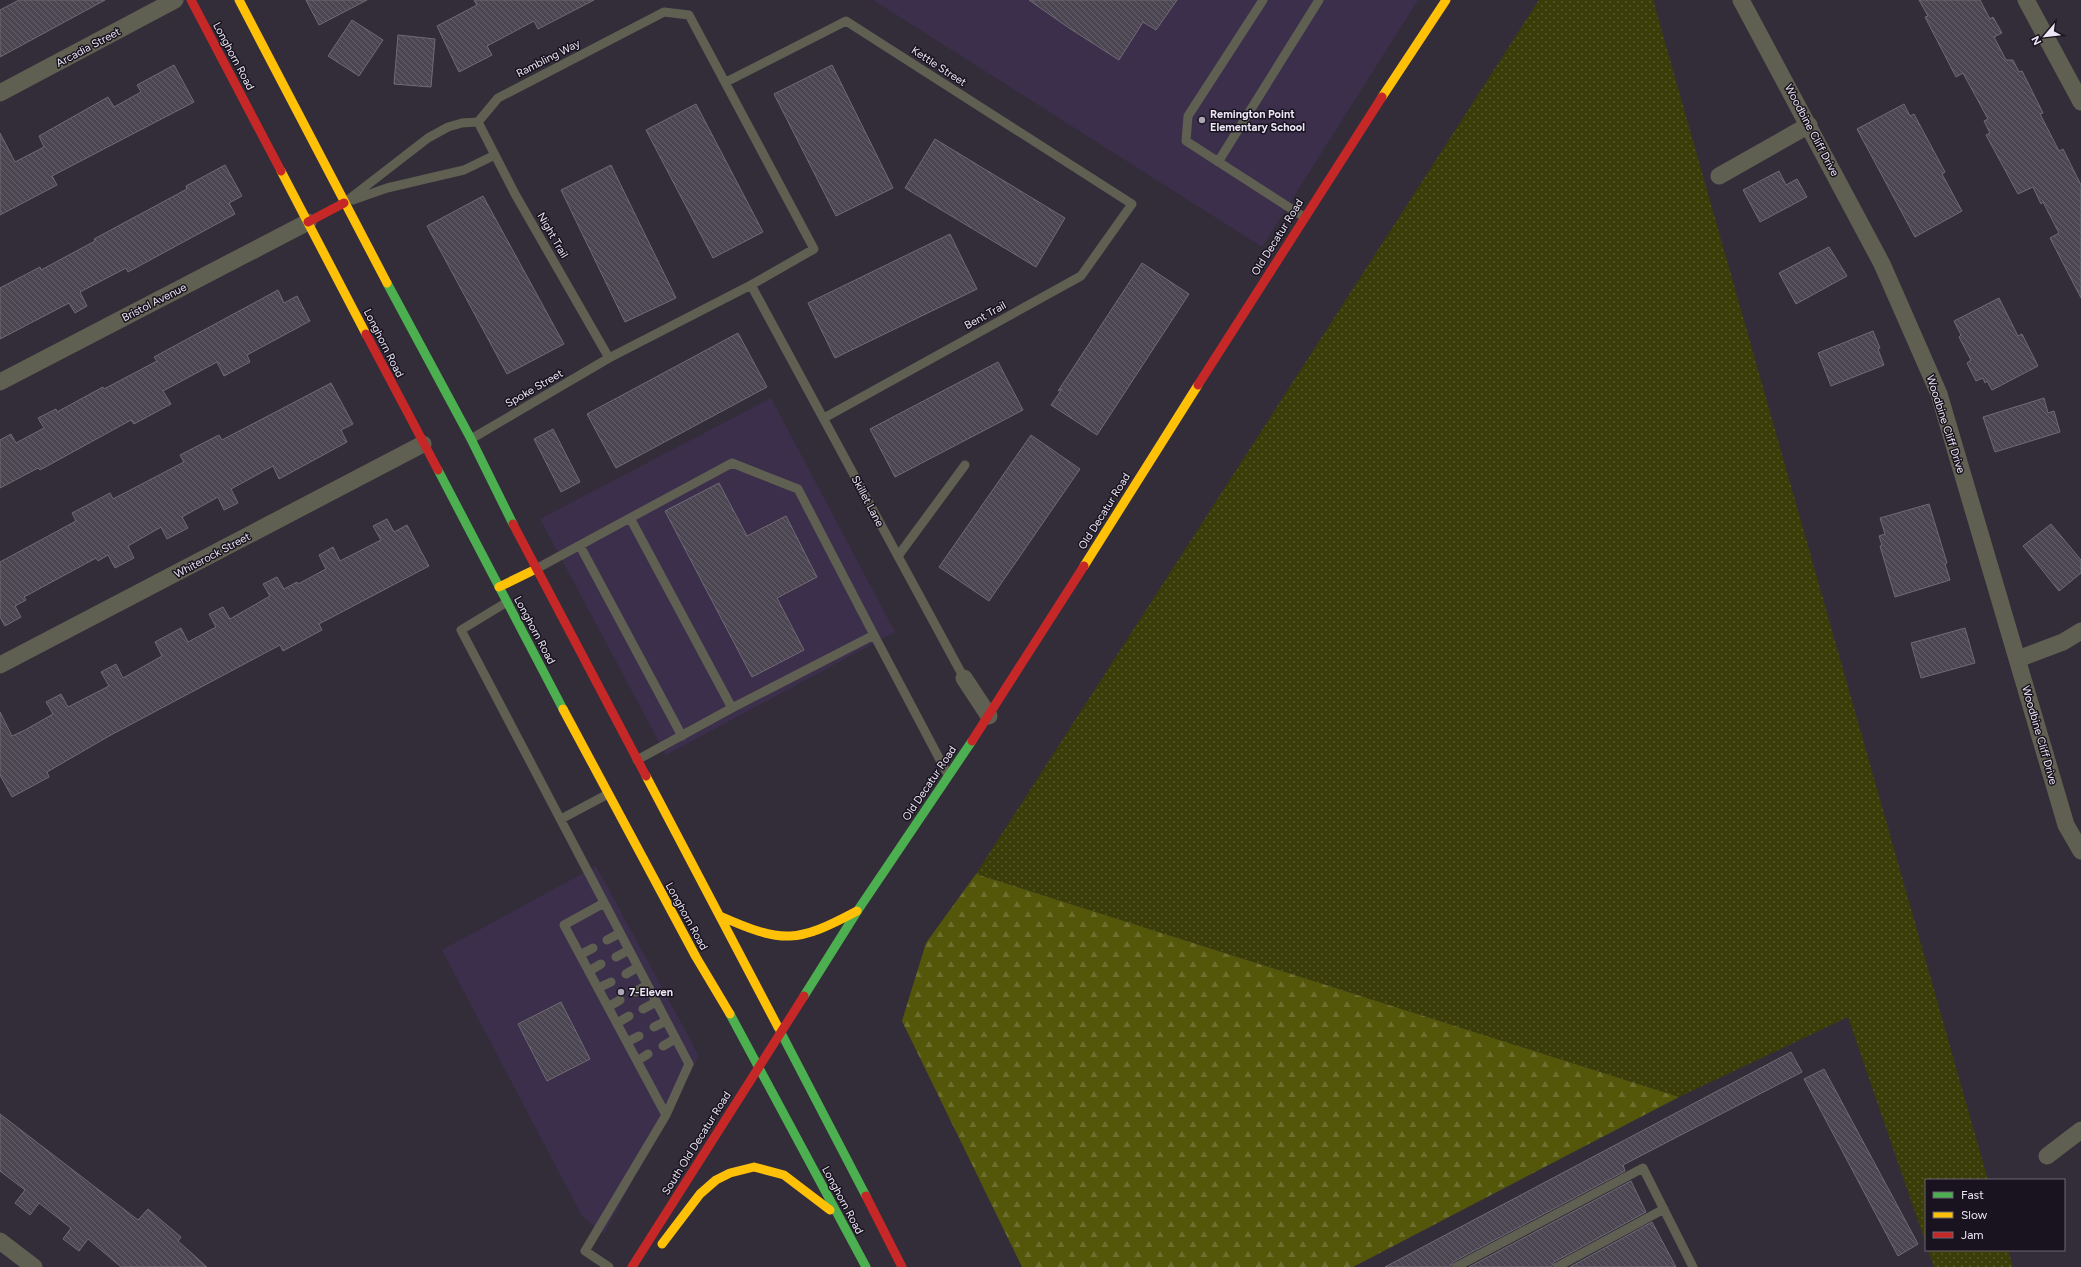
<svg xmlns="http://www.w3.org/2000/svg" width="2081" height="1267" font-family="Figtree,sans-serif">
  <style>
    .built { fill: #3b2f4b }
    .grass { fill: url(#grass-dots) }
    .forest { fill: url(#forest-firs) }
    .building { fill: url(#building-back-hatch); stroke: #6f6a75 }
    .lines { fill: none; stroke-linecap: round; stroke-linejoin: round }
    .lane { stroke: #5f6051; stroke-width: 9 }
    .street { stroke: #5f6051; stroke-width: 17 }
    .fast { stroke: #4caf50; stroke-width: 9 }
    .slow { stroke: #ffc107; stroke-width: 9 }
    .jam { stroke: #c62828; stroke-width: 9 }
    .poi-dot { fill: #aba5b4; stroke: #18131e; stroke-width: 1.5 }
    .labels { text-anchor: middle; stroke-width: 3; stroke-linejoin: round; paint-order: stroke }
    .street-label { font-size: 11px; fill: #ece6f6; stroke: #18131e }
    .poi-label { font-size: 11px; font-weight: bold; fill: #ece6f6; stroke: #18131e; text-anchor: start }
  </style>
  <defs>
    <pattern id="grass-dots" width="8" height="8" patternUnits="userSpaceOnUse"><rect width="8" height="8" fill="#3a3d08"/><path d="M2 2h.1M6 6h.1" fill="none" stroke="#57592d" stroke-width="1.8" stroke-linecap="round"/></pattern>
    <pattern id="forest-firs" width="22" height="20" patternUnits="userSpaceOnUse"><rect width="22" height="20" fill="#54570a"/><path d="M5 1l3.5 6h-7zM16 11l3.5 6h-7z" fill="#6d6f2e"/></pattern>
    <pattern id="building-back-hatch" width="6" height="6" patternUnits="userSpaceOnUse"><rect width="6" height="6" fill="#4b4651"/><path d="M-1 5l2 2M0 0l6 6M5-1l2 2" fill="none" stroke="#65616b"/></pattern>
  </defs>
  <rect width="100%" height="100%" fill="#332d3a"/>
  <path class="built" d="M873,0h545l-156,247z
    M771,398l124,234 -229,123 -126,-236z
    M596,866l103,190 -95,178 -22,-18 -140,-266z"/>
  <path class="grass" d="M1539,0h114l335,1180h-62v64l-78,-227 -169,80 -703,-223z
    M1928,1250h80l5,17h-79z"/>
  <path class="forest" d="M976,874l703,223 -326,170h-331l-120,-246 24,-78z"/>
  <path class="building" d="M19,0h86l-105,57v-47z
    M306,0h61l-48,25z
    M474,0h120l-56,29 -4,-8 -47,25 5,9 -33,17 -22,-46 40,-21z
    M1029,0h148l-21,30 -13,-8 -24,38 -50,-32z
    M1919,0h61l10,19 3,-2 9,16 -8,4 12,23h7l6,12 3,-1 21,42 -3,1 19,37 4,-2 18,36v113l-31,-60 9,-5 -16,-31 -2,2 -8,-17 -15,7 -32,-59 4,-2 -6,-12 4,-2 -25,-46 -7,4 -31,-60 3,-1z
    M352,20l31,20 -24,36 -31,-20z
    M398,35l37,4 -4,48 -37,-3z
    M174,65l20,37 -142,74 5,9 -57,30v-82l15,29 29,-15 -5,-11 69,-39 6,10 27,-15 -4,-7z
    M832,65l61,123 -57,28 -62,-122z
    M696,104l67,128 -50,26 -67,-128z
    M1904,104l6,12 4,-2 31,58 -3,2 20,37 -47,26 -58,-108z
    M935,139l130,79 -29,49 -131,-79z
    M225,165l17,31 -13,7 6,11 -107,58 -2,-4 -46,24 7,14 -12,7 -6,-10 -69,36v-51l40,-21 1,3 54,-29 -1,-2 93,-50 -1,-3z
    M611,165l65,133 -51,24 -64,-132z
    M1779,171l7,14 11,-6 10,18 -47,25 -17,-32z
    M483,196l81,148 -57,30 -80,-148z
    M950,234l27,55 -142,69 -27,-55z
    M1829,247l18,29 -51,28 -17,-31z
    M1142,263l47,31 -92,141 -46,-30 11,-16 -4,2z
    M278,290l6,13 13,-7 13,25 -63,34 3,7 -26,14 -7,-14 -54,29 8,13 -37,20 -3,-4 -91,50 -2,-2 -38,20v-48l11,-6 5,9 28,-15 -6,-10 18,-9 1,3 46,-25 1,2 53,-28 -3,-4z
    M1999,298l19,38 4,-2 16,32 -46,24 -5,-9 -2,2 -2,-5 -7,3 -9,-18 4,-3 -12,-23 2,-2 -7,-14z
    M1873,331l7,17 -2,1 6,16 -53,21 -13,-33z
    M738,333l29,54 -151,81 -29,-54z
    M998,362l25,48 -128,67 -25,-48z
    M331,383l22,41 -12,6 6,12 -68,37 -6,-13 -29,16 -13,7 7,14 -14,7 -6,-13 -36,20 6,11 -21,11 -6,-12 -33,19 6,12 -19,10 -7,-13 -10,6 -2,-3 -72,39 2,3 -11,6 6,11 -16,9 -5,-9v-55l76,-41 -4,-8 38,-20 3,6 71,-37 -4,-7 39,-20 3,5z
    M2044,398l4,15 6,-2 6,21 -65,20 -12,-35z
    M553,429l27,53 -19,10 -27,-53z
    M1031,435l49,34 -91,132 -50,-34z
    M719,483l28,53 39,-20 31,61 -40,21 27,52 -52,27 -87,-166z
    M1929,504l18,59 -2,1 5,16 -55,17 -15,-51 2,-1 -3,-9 6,-2 -5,-16z
    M387,519l7,13 13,-7 22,41 -110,58 3,6 -39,21 -3,-6 -171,91 -62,36 2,5 -37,20 -12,-22v-63l12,24 13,-6 28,-16 -7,-12 15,-8 7,13 41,-21 -8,-14 15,-8 7,14 39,-22 -7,-14 26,-14 7,14 28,-15 -7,-13 14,-7 7,12 40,-23 -7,-12 14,-7 7,12 13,-7 1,2 28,-15 -7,-14 14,-8 7,14 41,-21 -8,-14z
    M2051,524l30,36v13l-22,18 -36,-45z
    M1965,628l10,35 -54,15 -10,-35z
    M561,1002l29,57 -43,22 -29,-57z
    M1791,1052l11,20 -179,93 2,6 -172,91 -3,5h-65z
    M1824,1069l94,175 -20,12 -94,-177z
    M0,1114l138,106 10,-11 33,28 -3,4 29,26h-86l-33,-28 -9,12 -16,-12 8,-11 -32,-25 -9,12 -15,-12 10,-13 -25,-19z
    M1631,1181l15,31 -92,50 -3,5h-82z
    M1652,1222l24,45h-106z"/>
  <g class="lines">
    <path class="lane" d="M1263,0l-75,116 -2,25 118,76
      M726,82l120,-61 286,183 -51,72 -257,142
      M478,122l37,72 94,164
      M1218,162l101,-162
      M353,200l34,-12 77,-18 31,-15
      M344,203l84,-65 20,-11 14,-4 16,-1 20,-24 166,-86 25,3 125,234 -63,36 -142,73 -138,81
      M751,285l213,393
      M630,518l102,-55 66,26 76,146
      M580,546l102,190
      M898,556l67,-91
      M536,569l94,-51 102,190 -95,52
      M507,602l-46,28 228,434 -23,51 -81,136 24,16
      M732,708l142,-73 74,140
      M561,819l47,-25
      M604,903l-40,22 102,190
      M607,940l13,-7
      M580,955l13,-7
      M616,957l13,-7
      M589,971l12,-7
      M626,974l12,-7
      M598,988l13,-6
      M635,992l12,-7
      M608,1007l12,-7
      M643,1009l13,-7
      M617,1023l12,-7
      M654,1027l12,-6
      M627,1042l12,-6
      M663,1046l12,-7
      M637,1061l11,-7
      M1456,1267l187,-99 50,99
      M1557,1267l107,-58"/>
    <path class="street" d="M1741,0l141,264 57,130 127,431 15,26
      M2026,0l55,102
      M0,93l175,-93
      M1719,176l90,-51
      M0,382l308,-160
      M2018,659l45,-17 18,-11
      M0,665l423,-221
      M964,678l25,38
      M2047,1156l34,-26
      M0,1241l34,26"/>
    <path class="fast" d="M387,283l84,156 42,85
      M438,470l125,239
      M804,996l54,-86 114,-169
      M730,1014l136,253
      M778,1027l88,169"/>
    <path class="slow" d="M239,0l148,283
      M1382,97l64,-97
      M281,171l85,163
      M1084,566l114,-181
      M499,587l37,-18
      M563,709l133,248 34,57
      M646,776l132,251
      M720,916c63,28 77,27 137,-5
      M662,1244l38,-50 16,-14 14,-7 24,-6 30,8 46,35"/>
    <path class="jam" d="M191,0l90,171
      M308,222l36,-19
      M366,334l72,136
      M1198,385l184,-288
      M513,524l133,252
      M972,741l112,-175
      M866,1196l36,71
      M632,1267l172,-271"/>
  </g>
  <g class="poi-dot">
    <circle cx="1202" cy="120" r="4"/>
    <circle cx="621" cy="992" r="4"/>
  </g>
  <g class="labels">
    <g class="street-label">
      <text transform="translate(88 47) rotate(-28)" y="4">Arcadia Street</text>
      <text transform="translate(234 56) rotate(62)" y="4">Longhorn Road</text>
      <text transform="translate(548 58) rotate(-27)" y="4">Rambling Way</text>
      <text transform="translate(939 66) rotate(33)" y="4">Kettle Street</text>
      <text transform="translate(1812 130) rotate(62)" y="4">Woodbine Cliff Drive</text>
      <text transform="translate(553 235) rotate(60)" y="4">Night Trail</text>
      <text transform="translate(1277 237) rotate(-58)" y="4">Old Decatur Road</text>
      <text transform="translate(154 302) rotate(-27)" y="4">Bristol Avenue</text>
      <text transform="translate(985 315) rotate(-29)" y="4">Bent Trail</text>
      <text transform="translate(384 343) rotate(63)" y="4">Longhorn Road</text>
      <text transform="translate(534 388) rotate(-30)" y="4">Spoke Street</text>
      <text transform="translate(1946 424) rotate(72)" y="4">Woodbine Cliff Drive</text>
      <text transform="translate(868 501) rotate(62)" y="4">Skillet Lane</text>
      <text transform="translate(1104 511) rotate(-58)" y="4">Old Decatur Road</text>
      <text transform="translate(212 555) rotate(-28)" y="4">Whiterock Street</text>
      <text transform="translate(535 630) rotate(62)" y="4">Longhorn Road</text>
      <text transform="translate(2040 735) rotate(74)" y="4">Woodbine Cliff Drive</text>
      <text transform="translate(929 783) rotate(-56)" y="4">Old Decatur Road</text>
      <text transform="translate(687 916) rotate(61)" y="4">Longhorn Road</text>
      <text transform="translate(696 1143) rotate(-58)" y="4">South Old Decatur Road</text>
      <text transform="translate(843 1200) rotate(62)" y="4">Longhorn Road</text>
    </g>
    <g class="poi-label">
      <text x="1210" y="118">Remington Point<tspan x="1210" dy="13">Elementary School</tspan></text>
      <text x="629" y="996">7-Eleven</text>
    </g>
  </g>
  <rect x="1925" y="1179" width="140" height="72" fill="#18131e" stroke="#6d6774"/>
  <rect x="1933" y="1192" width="20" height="6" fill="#4caf50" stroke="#6d6774"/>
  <text x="1961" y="1199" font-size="12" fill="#ece6f6">Fast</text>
  <rect x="1933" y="1212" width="20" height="6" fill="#ffc107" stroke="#6d6774"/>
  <text x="1961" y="1219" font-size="12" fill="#ece6f6">Slow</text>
  <rect x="1933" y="1232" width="20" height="6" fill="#c62828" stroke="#6d6774"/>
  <text x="1961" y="1239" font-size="12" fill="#ece6f6">Jam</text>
  <g transform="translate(2045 36) rotate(242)" stroke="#18131e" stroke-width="3" paint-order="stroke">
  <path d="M0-3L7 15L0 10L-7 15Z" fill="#ece6f6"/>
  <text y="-6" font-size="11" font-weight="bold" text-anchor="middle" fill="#ece6f6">N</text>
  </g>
</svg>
